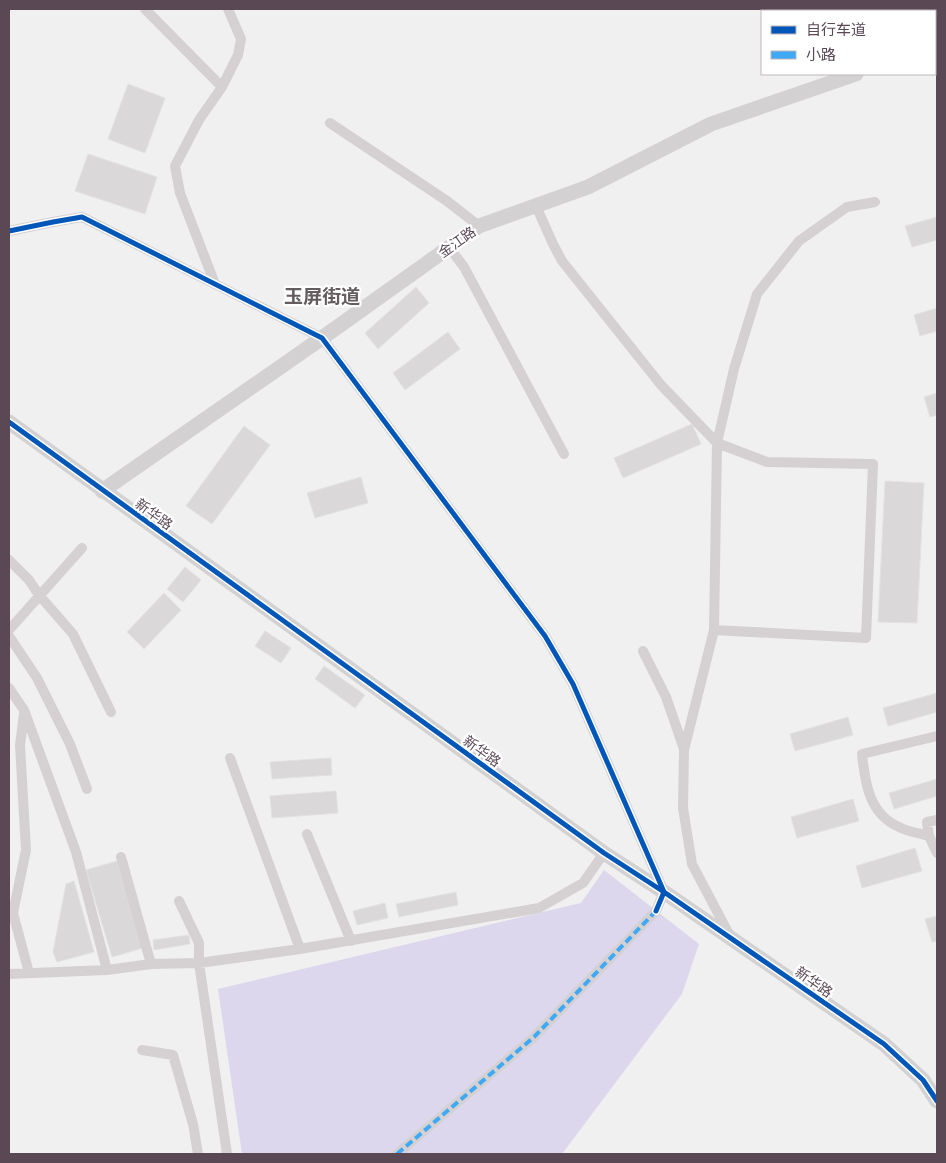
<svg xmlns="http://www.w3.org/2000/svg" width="946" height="1163" font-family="Mulish,'Noto Sans SC',sans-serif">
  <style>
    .green { fill: #dcd7ed }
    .building { fill: #dad8d9; stroke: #e3e2e2 }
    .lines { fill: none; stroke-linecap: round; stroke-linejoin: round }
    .street { stroke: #d5d1d3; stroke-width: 10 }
    .secondary { stroke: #d4d1d3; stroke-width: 15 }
    .quiet { stroke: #3fa9f5; stroke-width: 4; stroke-dasharray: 8 4; stroke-linecap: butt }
    .cycleway-casing { stroke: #fff; stroke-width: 8 }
    .cycleway { stroke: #0057b8; stroke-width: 5 }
    .labels { text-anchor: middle; stroke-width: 4.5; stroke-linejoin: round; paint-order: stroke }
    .street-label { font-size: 14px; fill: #5a4955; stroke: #fff }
    .district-label { font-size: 19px; font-weight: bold; fill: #635d60; stroke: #fff }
  </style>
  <rect width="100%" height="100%" fill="#f0f0f0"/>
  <path class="green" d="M604,870l95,74 -17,50 -120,160h-320l-24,-165 363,-86z"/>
  <path class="building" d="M128,84l37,14 -20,55 -37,-14z
    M88,154l69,23 -12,37 -70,-23z
    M937,217v23l-25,7 -7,-21z
    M416,287l13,16 -51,46 -13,-16z
    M937,308v23l-17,5 -6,-21z
    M448,332l12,17 -55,41 -12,-17z
    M937,393v22l-7,2 -6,-20z
    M692,424l9,20 -78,34 -9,-20z
    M244,426l26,19 -58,79 -26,-18z
    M361,477l7,26 -53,15 -8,-25z
    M885,481l39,2 -7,140 -39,-1z
    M185,567l16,13 -18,22 -16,-13z
    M164,593l17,17 -37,39 -17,-17z
    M265,631l26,17 -10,15 -26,-17z
    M324,666l41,29 -10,13 -40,-29z
    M937,693v19l-49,14 -5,-18z
    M848,717l5,18 -58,16 -5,-17z
    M331,758l1,17 -60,4 -2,-17z
    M937,779v17l-43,13 -5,-16z
    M336,791l2,22 -66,5 -2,-22z
    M853,799l6,22 -62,17 -6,-21z
    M915,848l7,23 -60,17 -6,-22z
    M117,861l26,87 -31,9 -26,-87z
    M74,881l20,71 -37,10 -4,-10 13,-68z
    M456,892l2,13 -59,12 -3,-13z
    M385,903l3,15 -31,7 -4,-14z
    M937,916v25l-5,1 -7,-23z
    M189,935l1,9 -36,6 -1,-10z"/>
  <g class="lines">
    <path class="street" d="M145,9l77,78
      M330,123l117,78 32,25
      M536,206l17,38 9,17 99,124 56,58 50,19 106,2 -7,174 -152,-8
      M9,231l44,-9 29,-5 240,121 223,298 28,48 91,208 -8,19 -122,126 -137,117
      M449,247l15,20 100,187
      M215,284l-35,-91 -5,-27 24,-46 23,-33 16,-32 3,-16 -13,-30
      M9,560l20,20 10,15 34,39 38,78
      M9,630l73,-82
      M9,636l28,42 33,66 17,45
      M643,651l23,46 18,52
      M9,688l15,22 52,142 31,118
      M24,714l-4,31 6,105 -13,63 16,60
      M230,758l70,191
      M937,820l-10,2 2,14 8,17
      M307,834l44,107
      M929,836c-10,-3 -21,-4 -30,-9 -30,-13 -34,-44 -37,-73l75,-18
      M121,857l30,107
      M179,901l20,42v20l28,191
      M730,936l-38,-72 -9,-56 1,-58 30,-120 3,-187 17,-74 23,-75 42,-53 48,-34 28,-5
      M9,974l98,-4 44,-6 48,-1 101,-14 239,-41 44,-25 21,-30
      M142,1050l31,5 20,69 5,30"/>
    <path class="secondary" d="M935,46l2,-1
      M9,422l595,431 60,39 220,152 39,36 14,21
      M102,491l220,-153 157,-112 109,-39 123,-63 145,-50"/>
    <path class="quiet" d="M397,1154l137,-117 122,-126"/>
    <g class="cycleway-casing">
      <path id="cycleway" d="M9,231l44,-9 29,-5 240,121 223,298 28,48 91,208 -8,19
        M9,422l595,431 60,39 220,152 39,36 14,21"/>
    </g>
    <use href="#cycleway" class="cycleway"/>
  </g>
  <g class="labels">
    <g class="street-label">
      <text transform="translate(457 242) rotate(-35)" y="5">金江路</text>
      <text transform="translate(154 514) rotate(36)" y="5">新华路</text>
      <text transform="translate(482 751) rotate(36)" y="5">新华路</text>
      <text transform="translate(814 982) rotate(35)" y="5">新华路</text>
    </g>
    <g class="district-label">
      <text x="322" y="303">玉屏街道</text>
    </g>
  </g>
  <rect width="946" height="1163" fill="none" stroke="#5a4955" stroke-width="20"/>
  <rect x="761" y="10" width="175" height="65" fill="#ffffff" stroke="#bdb6bb"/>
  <rect x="771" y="26" width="25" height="8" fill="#0057b8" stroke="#bdb6bb"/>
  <text x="806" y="35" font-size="15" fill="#5a4955">自行车道</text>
  <rect x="771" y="51" width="25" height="8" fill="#3fa9f5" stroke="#bdb6bb"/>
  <text x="806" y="60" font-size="15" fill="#5a4955">小路</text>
</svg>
